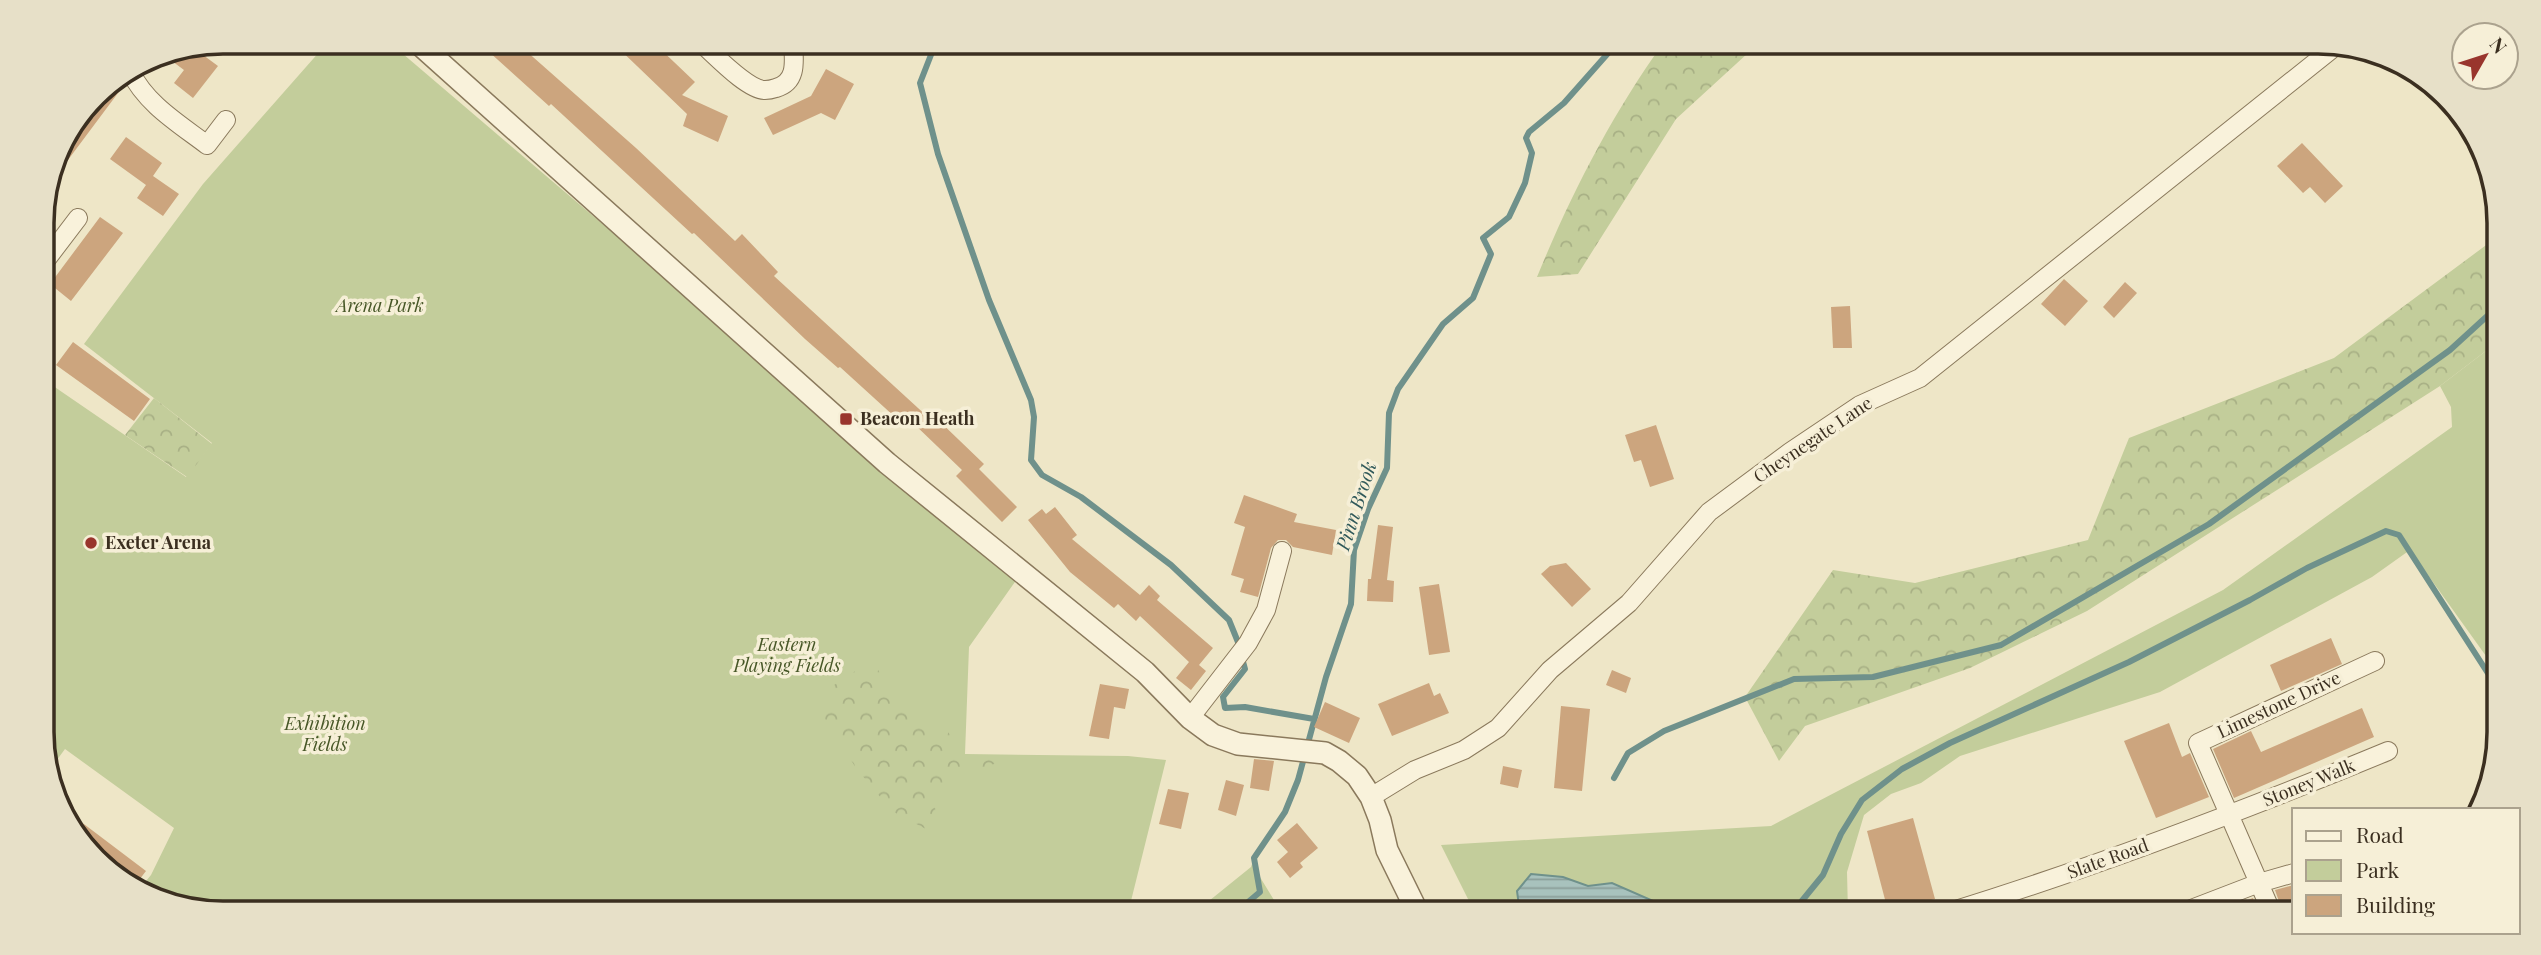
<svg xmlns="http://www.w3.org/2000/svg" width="2541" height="955" font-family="'Playfair Display',serif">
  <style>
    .green { fill: #c3cd9b }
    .forest { fill: url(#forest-crowns) }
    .water { fill: url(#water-rules); stroke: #6f918b; stroke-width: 2 }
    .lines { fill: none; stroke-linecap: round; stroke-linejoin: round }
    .stream { stroke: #6f918b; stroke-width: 6 }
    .building { fill: #cca57e }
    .minor-casing { stroke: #8a795c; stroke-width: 20 }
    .tertiary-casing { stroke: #8a795c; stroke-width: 24 }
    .minor { stroke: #f9f2db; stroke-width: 18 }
    .tertiary { stroke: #f9f2db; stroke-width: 21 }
    .poi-dot { fill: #99352d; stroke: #f6efd7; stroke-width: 2.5 }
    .labels { text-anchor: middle; stroke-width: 7; stroke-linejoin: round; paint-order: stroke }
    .park-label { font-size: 18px; font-style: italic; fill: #475727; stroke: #f6efd7 }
    .poi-label { font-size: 18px; font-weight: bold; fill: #3b2f20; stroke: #f6efd7; text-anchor: start }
    .street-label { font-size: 18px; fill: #3b2f20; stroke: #f6efd7 }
    .water-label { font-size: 19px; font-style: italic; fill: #30595a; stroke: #f6efd7 }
    .rim { fill: none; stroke: #3b2f20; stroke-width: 3.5 }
  </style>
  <defs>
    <pattern id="forest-crowns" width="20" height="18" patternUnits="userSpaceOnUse" patternTransform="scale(1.75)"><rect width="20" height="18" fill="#c3cd9b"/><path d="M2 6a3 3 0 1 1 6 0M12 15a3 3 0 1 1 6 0" fill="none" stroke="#a8b085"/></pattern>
    <pattern id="water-rules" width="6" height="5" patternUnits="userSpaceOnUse" patternTransform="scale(1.75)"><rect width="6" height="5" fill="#a8c2bd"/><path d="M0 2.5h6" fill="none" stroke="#8a9e99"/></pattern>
  </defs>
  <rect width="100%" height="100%" fill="#eee6c7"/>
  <path class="green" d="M328,42h61l237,202 243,216 148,119 -48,68 -4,107 163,2 38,4 -38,153h-904l-58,-10 -25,-16 10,-12 23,-47 -109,-79 -17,23 -3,-6 -2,-387 143,98 26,-34 -128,-99 119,-160z
    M2495,344l-4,319 -81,-113 -38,27 -212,115 -200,64 -39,27 -30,11 -27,21 -17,57 1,41h-373l-34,-68 330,-19 452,-236 229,-163 -1,-20 -11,-21z
    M1252,864l30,49h-88l57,-46z"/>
  <path class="forest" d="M1664,42h96l-84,77 -98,155 -41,3c34,-83 75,-163 127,-235z
    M2497,237l-2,107 -55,42 -353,225 -117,57 -165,58 -26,35 -34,-64 88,-127 82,13 173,-43 41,-102 205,-80z
    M154,398l58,46 -25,33 -62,-42z
    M872,660l22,36 20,19 30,12 21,27 39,7 -56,17 -15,15 6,43 -47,-25 -36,-43 -38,-60 13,-21z"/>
  <path class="water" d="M1531,874l32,3 25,9 24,-3 57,25 21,-5h23l16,10h-209l-3,-22z"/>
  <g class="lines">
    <path class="stream" d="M936,42l-16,41 18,71 51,146 42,100 3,17 -3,43 11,15 39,22 90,68 58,55 11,27
      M1634,42h3
      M1242,658l3,11 -22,28 2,11 20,-1 69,12
      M1614,778l14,-25 36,-22 130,-52 79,-2 128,-32 208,-121 241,-174 46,-42
      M1235,913l25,-21 -6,-34 31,-46 13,-32 28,-103 25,-73 3,-54 14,-41 19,-41 2,-55 9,-24 45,-65 30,-26 18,-44 -8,-16 26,-21 16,-34 7,-30 -6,-15 3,-6 35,-29 54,-61
      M1792,913l31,-38 18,-41 21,-34 40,-31 48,-26 179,-81 121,-62 57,-32 79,-37 13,4 92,143"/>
  </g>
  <path class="building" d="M478,42h38l120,106 99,93 7,-7 36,38 -4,4 156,143 3,-4 51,49 -5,5 38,38 -15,15 -46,-46 6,-6 -50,-48 -5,6 -67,-61 -2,1 -33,-29 -111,-106 -2,1 -141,-130 -2,2z
    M612,42h41l42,40 -13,13 46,21 -10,26 -35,-16 4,-12z
    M186,49l10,8 3,-5 19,14 -25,32 -19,-15 10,-13 -12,-9 8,-10z
    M826,69l28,15 -19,36 -14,-7 -48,22 -9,-17 47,-22z
    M112,82l9,7 -71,95 11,-40 43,-57z
    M126,137l36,26 -9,13 26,18 -16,22 -26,-18 9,-13 -36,-26z
    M2302,143l41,43 -18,17 -15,-16 -7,6 -26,-27z
    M100,217l23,16 -52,68 -21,-17z
    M2064,279l24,22 -23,25 -24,-22z
    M2125,282l12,11 -23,25 -11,-11z
    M1850,306l2,42h-19l-2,-41z
    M73,342l77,57 -16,22 -78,-56z
    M1656,425l18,54 -24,8 -9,-27 -7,2 -9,-27z
    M1244,495l53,19 -3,8 42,8 -4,25 -39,-8 -7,-7h-8l-7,8 -13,49 -18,-5 4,-13 -13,-4 14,-48 -11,-4z
    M1055,507l22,28 -5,4 68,56 9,-10 11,11 -3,4 56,48 -14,17 7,6 -15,19 -15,-12 13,-16 -49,-46 -4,5 -18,-17 -4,4 -44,-36 -42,-52 14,-11 4,5z
    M1378,525l15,2 -6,53 7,1 -1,21 -26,-1 1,-22h3z
    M1566,563l25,26 -19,18 -31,-33 9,-8z
    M1439,584l11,68 -21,3 -10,-68z
    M2331,638l11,26 -61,27 -11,-26z
    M1612,670l19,8 -5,15 -20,-8z
    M1429,683l5,13 6,-3 9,20 -57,23 -14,-32z
    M1100,684l29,5 -4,20 -11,-2 -5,32 -20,-3z
    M1325,702l35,16 -11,25 -35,-16z
    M1561,706l29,3 -8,82 -28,-3z
    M2362,708l12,29 -140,61 -21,-49 38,-18 10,21z
    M2169,723l13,34 8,-4 19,44 -53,21 -32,-77z
    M1254,759l20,2 -5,30 -19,-3z
    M1503,766l19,4 -4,18 -18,-4z
    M1226,780l18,5 -8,31 -18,-6z
    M1168,789l21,4 -8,36 -22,-5z
    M68,812l78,59 -10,13 -49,-33z
    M1913,818l22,81 -47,12 -21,-80z
    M1297,823l21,25 -18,15 3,4 -13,11 -13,-16 11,-10 -11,-12z
    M2294,885v28h-11l-8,-23z
    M2253,898l6,15h-40v-2z"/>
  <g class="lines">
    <g class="minor-casing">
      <path id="minor" d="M700,42c14,12 47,48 65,48 4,0 8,-1 11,-2 22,-6 18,-28 17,-46
        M130,71c16,33 48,52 77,74l19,-25
        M43,264l35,-46
        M1190,718l58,-75 18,-33 16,-59
        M1371,797l44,-27 49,-20 34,-22 52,-58 79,-67 80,-91 81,-60 70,-47 60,-27 417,-333
        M1946,913c150,-46 297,-102 442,-162
        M2181,913l78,-30 35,-10
        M2272,913l-74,-170 177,-82"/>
    </g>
    <g class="tertiary-casing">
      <path id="tertiary" d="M417,42l470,421 258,209 45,46 23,17 25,9 87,9 14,8 18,15 14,21 9,23 7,30 31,63"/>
    </g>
    <use href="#minor" class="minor"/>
    <use href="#tertiary" class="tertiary"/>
  </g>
  <g class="poi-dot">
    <rect x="839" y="412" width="14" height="14" rx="3.5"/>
    <circle cx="91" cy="543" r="7"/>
  </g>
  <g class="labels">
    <g class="park-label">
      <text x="380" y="312">Arena Park</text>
      <text x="787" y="651">Eastern<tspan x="787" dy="21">Playing Fields</tspan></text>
      <text x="325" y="730">Exhibition<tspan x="325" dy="21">Fields</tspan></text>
    </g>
    <g class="poi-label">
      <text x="860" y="425">Beacon Heath</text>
      <text x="105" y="549">Exeter Arena</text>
    </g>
    <g class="street-label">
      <text transform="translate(1813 440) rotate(-34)" y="6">Cheynegate Lane</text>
      <text transform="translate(2279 705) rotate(-25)" y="6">Limestone Drive</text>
      <text transform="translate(2309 783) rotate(-22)" y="6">Stoney Walk</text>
      <text transform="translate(2108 859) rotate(-20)" y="6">Slate Road</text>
    </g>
    <g class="water-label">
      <text transform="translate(1356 506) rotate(-72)" y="7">Pinn Brook</text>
    </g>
  </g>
  <path d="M0 0H2541V955H0ZM223 54H2318A169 169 0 0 1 2487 223V732A169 169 0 0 1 2318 901H223A169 169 0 0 1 54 732V223A169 169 0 0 1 223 54Z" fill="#e7e0c8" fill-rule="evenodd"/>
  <path class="rim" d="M223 54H2318A169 169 0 0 1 2487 223V732A169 169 0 0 1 2318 901H223A169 169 0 0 1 54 732V223A169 169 0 0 1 223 54Z"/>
  <rect x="2292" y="808" width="228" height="126" fill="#f6efd7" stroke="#aba28e" stroke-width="2"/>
  <rect x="2306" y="831" width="35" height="10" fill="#f9f2db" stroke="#aba28e" stroke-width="2"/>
  <text x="2356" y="843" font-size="21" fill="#3b2f20">Road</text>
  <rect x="2306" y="860" width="35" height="21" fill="#c3cd9b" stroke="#aba28e" stroke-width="2"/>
  <text x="2356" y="878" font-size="21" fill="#3b2f20">Park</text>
  <rect x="2306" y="895" width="35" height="21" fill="#cca57e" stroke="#aba28e" stroke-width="2"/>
  <text x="2356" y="913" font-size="21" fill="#3b2f20">Building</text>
  <g transform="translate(2485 56) rotate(51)"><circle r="33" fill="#f6efd7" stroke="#aba28e" stroke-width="2"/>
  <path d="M0-5L12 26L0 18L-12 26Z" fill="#99352d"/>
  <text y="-10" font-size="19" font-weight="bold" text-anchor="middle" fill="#3b2f20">N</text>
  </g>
</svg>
